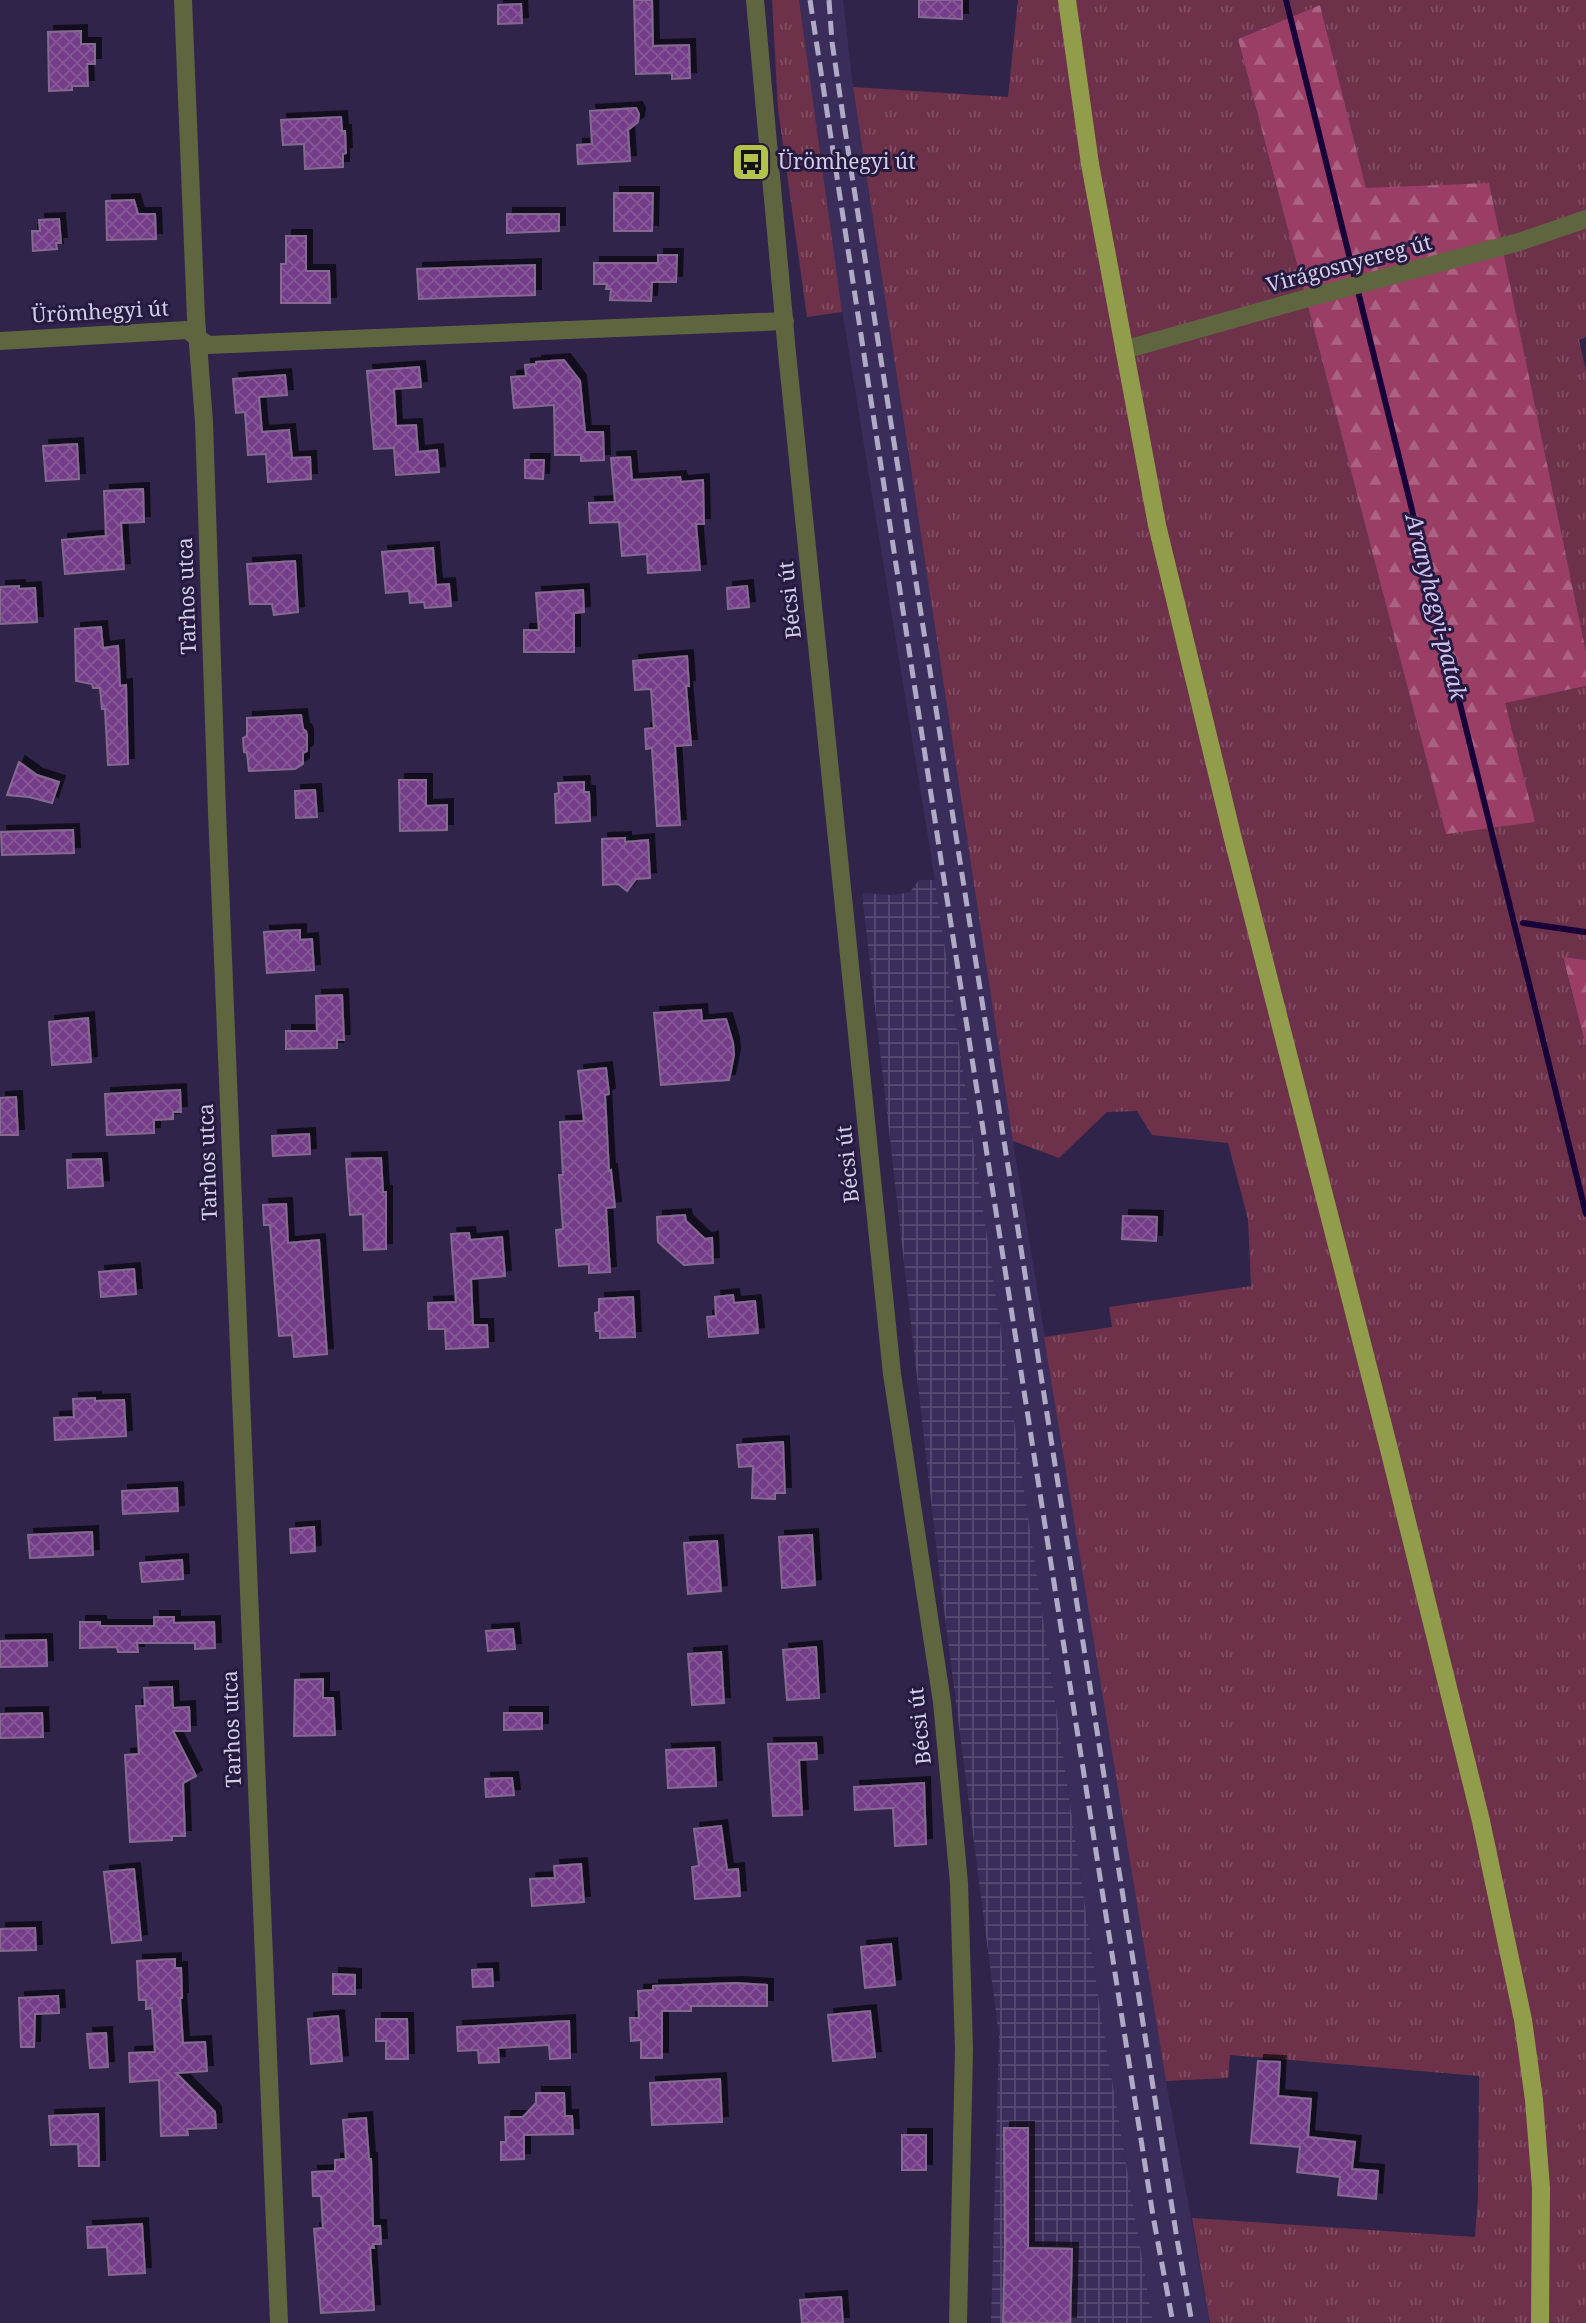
<svg xmlns="http://www.w3.org/2000/svg" width="1586" height="2323" font-family="'Noto Serif',serif">
  <style>
    .built { fill: #3b2d5a }
    .industrial { fill: url(#industrial-grid) }
    .grass { fill: url(#grass-tufts) }
    .forest { fill: url(#forest-firs) }
    .lines { fill: none; stroke-linecap: round; stroke-linejoin: round }
    .stream { stroke: #180038; stroke-width: 6 }
    .building { fill: url(#building-cross-hatch); stroke: #856991; stroke-width: 2; filter: url(#shadow) }
    .minor { stroke: #5f663f; stroke-width: 18 }
    .tertiary { stroke: #5f663f; stroke-width: 18 }
    .primary { stroke: #919d4a; stroke-width: 18 }
    .rail { stroke: #b1aac6; stroke-width: 5; stroke-dasharray: 14 7; stroke-linecap: butt }
    .labels { text-anchor: middle; stroke-width: 6; stroke-linejoin: round; paint-order: stroke }
    .poi-label { font-size: 21px; fill: #d3cee7; stroke: #271a40; text-anchor: start }
    .street-label { font-size: 21px; fill: #d3cee7; stroke: #271a40 }
    .water-label { font-size: 23px; font-style: italic; fill: #cfc4f1; stroke: #271a40 }
  </style>
  <defs>
    <pattern id="industrial-grid" width="8" height="8" patternUnits="userSpaceOnUse" patternTransform="scale(1.75)"><rect width="8" height="8" fill="#3b2d5a"/><path d="M0 4h8M4 0v8" fill="none" stroke="#564a72"/></pattern>
    <pattern id="grass-tufts" width="24" height="20" patternUnits="userSpaceOnUse" patternTransform="scale(1.75)"><rect width="24" height="20" fill="#6d324a"/><path d="M3 7l-1-3M5 7V3M7 7l1-3M15 17l-1-3M17 17v-4M19 17l1-3" fill="none" stroke="#814e64"/></pattern>
    <pattern id="forest-firs" width="22" height="20" patternUnits="userSpaceOnUse" patternTransform="scale(1.75)"><rect width="22" height="20" fill="#9a3e65"/><path d="M5 1l3.5 6h-7zM16 11l3.5 6h-7z" fill="#ac6282"/></pattern>
    <pattern id="building-cross-hatch" width="8" height="8" patternUnits="userSpaceOnUse" patternTransform="scale(1.75)"><rect width="8" height="8" fill="#733d87"/><path d="M0 0l8 8M0 8l8-8" fill="none" stroke="#865898"/></pattern>
    <filter id="shadow"><feDropShadow dx="6" dy="-6" stdDeviation="0" flood-color="#0009"/></filter>
  </defs>
  <rect width="100%" height="100%" fill="#30244b"/>
  <path class="built" d="M799,0h44l10,87 160,1054 153,940 44,242h-57l-52,-308 -166,-1135 -100,-613z"/>
  <path class="industrial" d="M919,880h16l166,1135 52,308h-162l8,-287 -59,-457 -78,-686 31,2 17,-3z"/>
  <path class="grass" d="M772,0h27l43,312 -35,5 -29,-208z
    M1018,0h568v337l-7,3 7,31v281l-97,-468 -123,5 -46,-184 -82,34 208,794 59,-131 81,-16v274l-23,-2 23,89v1276h-376l-18,-105 283,19 3,-41 1,-120 -249,-21 -2,23 -62,3 -122,-744 68,-10 -3,-20 142,-21 -3,-67 -20,-76 -76,-8 -15,-24 -30,1 -48,46 -46,-17 -160,-1054 155,10z"/>
  <path class="forest" d="M1320,5l46,183 123,-5 97,469v34l-81,17 30,119 -89,12 -208,-795z
    M1563,957l23,3v87z"/>
  <g class="lines">
    <path class="stream" d="M1286,0l300,1214
      M1523,923l62,9"/>
  </g>
  <path class="building" d="M634,0h18l1,46 36,-1 1,33 -18,1v-6l-36,1z
    M919,0h43v19l-43,-2z
    M521,4l1,19 -24,1v-19z
    M81,31v13h14v20h-8l1,22h-16v4l-23,1 -1,-59z
    M636,108l3,6 -1,8 -10,8 2,31 -52,3 -1,-19 15,-1 -2,-33z
    M341,117l1,14h3l1,22 -3,1v13l-38,2 -1,-25 -21,1 -2,-25z
    M614,193h39l-1,38h-38z
    M134,200l4,14h17l1,25 -49,1 -1,-39z
    M507,214h52v17l-52,2z
    M59,219l2,24h-5l1,6 -24,2 -1,-20h8l-1,-11z
    M286,236h20v35h23l1,32h-49v-39h5z
    M658,255h19l-1,27h-24l-1,19 -41,-1 1,-11h-5l1,-5h-13v-21h64z
    M535,265v30l-116,4 -2,-30z
    M564,360l16,21 5,51h18l1,28 -23,1v-6h-26l-1,-50 -40,3 -3,-31 15,-1 -1,-11 11,-1v-2z
    M419,367l2,20 -27,2 2,37 20,-1 2,27 19,-2 2,22 -43,3 -2,-27 -20,1 -7,-78z
    M285,375l2,20 -28,2 3,35 27,-2 3,28 18,-1 1,22 -43,3 -2,-28 -18,1 -3,-43 -9,1 -3,-34z
    M77,444l2,35 -33,2 -3,-35z
    M630,457l2,23 48,-3 1,5 22,-2 1,44h-8l4,46 -52,3 -1,-19 -25,2 -3,-34 -29,1 -1,-20 26,-1 -4,-44z
    M525,460h19l-1,19 -18,-1z
    M143,489l1,33 -23,1 3,46 -59,5 -3,-34 44,-4 -2,-45z
    M433,548l3,37 13,-1 2,22 -26,2 -1,-6 -14,1 -1,-12 -23,2 -4,-41z
    M295,561l3,51 -24,3 -2,-11h-22l-3,-40z
    M19,586v3l16,-1 2,34 -37,2v-37z
    M747,586l2,21 -21,2 -1,-21z
    M583,590l1,22 -10,1v39h-50v-22h15l-3,-37z
    M101,627l2,21 15,-2 2,40 6,-1 2,79 -20,1 -3,-56h-3l-2,-21h-7l-1,-4 -16,-3 -1,-52z
    M687,656l2,30h-3l5,59 -16,1 5,79 -23,1 -5,-78 -6,1 -1,-20 9,-1 -3,-39 -16,1 -2,-29z
    M301,715l2,14 3,2 1,5v15l-4,2v11l-8,5 -46,2 -2,-18 -3,-1 -1,-14 4,-2v-18z
    M19,762l18,13 22,7 -7,21 -23,-6 -22,-2z
    M399,780h27v26l21,-1v25l-47,1z
    M584,782v10h5l1,29 -34,2 -1,-29 4,-1 -1,-10z
    M315,790l2,27 -21,1 -1,-27z
    M73,830l1,23 -72,2 -1,-23z
    M625,838v4l23,-2 2,38 -14,1 -9,12 -9,-7 -15,1 -1,-46z
    M300,930v10l12,-1 2,31 -47,3 -3,-41z
    M342,995l2,45h-7v8l-51,1v-18h31l-1,-35z
    M701,1010l1,11 24,-2 7,24 1,12 -5,25 -68,5 -7,-72z
    M88,1018l3,44 -39,3 -3,-43z
    M606,1068l3,26 -4,1 4,76 2,-1 4,37 -9,1 4,64 -21,1v-9l-30,2 -3,-36 7,-1 -4,-54h4l-3,-53 24,-1 -6,-50z
    M180,1090l1,22h-8v7l-19,1v13l-47,2 -2,-41z
    M16,1097l2,38h-18v-37z
    M309,1134l1,20 -37,2 -1,-20z
    M381,1158l2,34h3v57l-22,1 -1,-36 -13,1 -4,-56z
    M101,1159l2,27 -35,2 -1,-28z
    M286,1204l2,39 31,-3 8,114 -33,3 -2,-22 -13,1 -9,-111h-6l-1,-20z
    M685,1215l1,6 19,18 7,-1 1,25 -29,2 -26,-23 -1,-25z
    M1123,1216l34,1 -1,24 -34,-2z
    M469,1233l1,7 32,-3 3,39 -34,3 2,46h14l1,22 -42,2 -1,-20h-16l-1,-26 28,-1 -5,-68z
    M134,1269l2,25 -35,3 -2,-25z
    M733,1295l1,8 21,-2 3,32 -49,4 -2,-20 9,-1 -1,-19z
    M633,1297l2,40 -35,1v-7h-4l-1,-18 4,-1v-13z
    M95,1398v3l29,-1 2,36 -71,4 -1,-22 20,-1 -1,-18z
    M783,1442l2,51h-10v6l-23,-1 1,-32 -14,1 -2,-22z
    M177,1488l1,23 -55,3 -1,-23z
    M314,1527l1,24 -24,2 -1,-24z
    M92,1532l1,23 -63,3 -2,-23z
    M812,1535l3,50 -33,3 -3,-51z
    M717,1541l4,50 -33,3 -4,-51z
    M182,1560l1,19 -41,3 -2,-19z
    M154,1617h20v6l40,-1 1,26 -20,1v-6h-58l1,9h-20l-1,-5 -37,1v-26h20v4h54z
    M513,1629l2,20 -27,2 -2,-20z
    M46,1640l1,26 -47,1v-26z
    M816,1647l3,51 -32,2 -4,-50z
    M721,1652l3,51 -32,2 -4,-51z
    M323,1679v19h10l2,37 -41,1 1,-56z
    M172,1687l1,21 16,-1 1,24h-17l23,45 -13,7 2,53h-13v4l-42,2 -5,-87 14,-1 -3,-48h9l-1,-18z
    M42,1713l1,24 -43,1v-24z
    M504,1713h38v16l-38,1z
    M816,1743l1,16 -18,1 3,55 -29,1 -5,-72z
    M714,1748l2,38 -48,2 -2,-38z
    M512,1778l2,17 -28,2 -1,-18z
    M924,1783l2,61 -31,2 -2,-38 -38,2 -1,-23z
    M721,1826l6,44 11,-1 2,27 -45,3 -3,-32 7,-1 -5,-37z
    M581,1864l3,38 -52,4 -2,-27 25,-1 -1,-12z
    M134,1869l7,71 -29,3 -8,-71z
    M35,1928l1,22 -36,1v-22z
    M891,1944l4,41 -30,3 -4,-41z
    M175,1959v9h6l1,30h-2l3,45 22,-1 2,29 -31,2 39,39 1,16 -29,1 1,6 -27,1 -2,-56 -29,2 -1,-29 26,-1 -3,-44 -6,1v-9h-7l-2,-39z
    M492,1969l1,17 -20,1 -1,-17z
    M333,1974l22,1v19h-22z
    M736,1983l31,2v21h-76v5h-29v47h-21v-18l-10,1 -1,-23h9l-1,-27 15,-1v-4z
    M58,1996l1,17 -24,1 -1,33h-13l-2,-49z
    M870,2011l5,46 -42,4 -5,-46z
    M338,2016l4,45 -31,3 -3,-45z
    M376,2019h31l1,40h-22v-18h-10z
    M569,2021l1,37 -20,1 -1,-14 -51,3 1,14 -20,1 -1,-13 -20,1 -1,-24z
    M106,2033l2,34 -18,1 -3,-34z
    M1258,2061l22,1 -2,34 33,3 -3,38 47,5 -3,27 26,2 -2,28 -38,-4 2,-18 -43,-5 3,-25 -49,-4z
    M720,2079l2,43 -70,3 -2,-42z
    M536,2093h28l1,23h7l1,18 -49,1v24l-23,1v-18h5l-1,-25h18l13,-14z
    M98,2114l1,52h-20l-1,-22 -27,1 -2,-29z
    M366,2118l3,41h2l2,67h7l1,18h-8l1,4h-4l4,62 -53,3 -7,-84 9,-1 -2,-32h-8l-1,-24 23,-1v-11l11,-1 -3,-39z
    M1004,2128h24v120l44,1 -2,74h-67l2,-76z
    M902,2135h24v35h-24z
    M142,2224l3,49 -36,2 -2,-28 -19,1 -1,-21z
    M841,2297l2,26h-41l-2,-23z"/>
  <g class="lines">
    <path class="minor" d="M183,0l13,318 8,104 13,390 62,1511
      M0,341l187,-11 21,15 577,-24
      M1124,350l191,-54 204,-54 67,-23"/>
    <path class="tertiary" d="M755,0l32,353 105,1021 50,328 17,181 5,166 -6,274"/>
    <path class="primary" d="M1067,0l23,164 67,361 75,310 156,610 93,376 42,199 11,80 7,88 -1,135"/>
    <path class="rail" d="M810,0l133,873 210,1343 20,107
      M829,0l3,42 18,121 327,2076 15,84"/>
  </g>
  <defs>
    <g id="bus-square" transform="scale(2.0125)"><rect x="-9" y="-9" width="18" height="18" rx="4" fill="#b3c24b" stroke="#271a40"/><path d="M-5-6H5V4H4V6H2V4H-2V6H-4V4H-5ZM-3.5-4V0h7V-4ZM-3.5 1.2v1.5H-2V1.2ZM2 1.2v1.5H3.5V1.2Z" fill="#111"/></g>
  </defs>
  <g fill-rule="evenodd">
    <use href="#bus-square" x="751" y="162"/>
  </g>
  <g class="labels">
    <g class="poi-label">
      <text x="778" y="169">Ürömhegyi út</text>
    </g>
    <g class="street-label">
      <text transform="translate(1349 264) rotate(-15)" y="7">Virágosnyereg út</text>
      <text transform="translate(100 312) rotate(-3)" y="7">Ürömhegyi út</text>
      <text transform="translate(187 596) rotate(-92)" y="7">Tarhos utca</text>
      <text transform="translate(790 600) rotate(-96)" y="7">Bécsi út</text>
      <text transform="translate(208 1162) rotate(-92)" y="7">Tarhos utca</text>
      <text transform="translate(848 1164) rotate(-96)" y="7">Bécsi út</text>
      <text transform="translate(920 1726) rotate(-96)" y="7">Bécsi út</text>
      <text transform="translate(232 1729) rotate(-92)" y="7">Tarhos utca</text>
    </g>
    <g class="water-label">
      <text transform="translate(1436 607) rotate(76)" y="8">Aranyhegyi-patak</text>
    </g>
  </g>
</svg>
